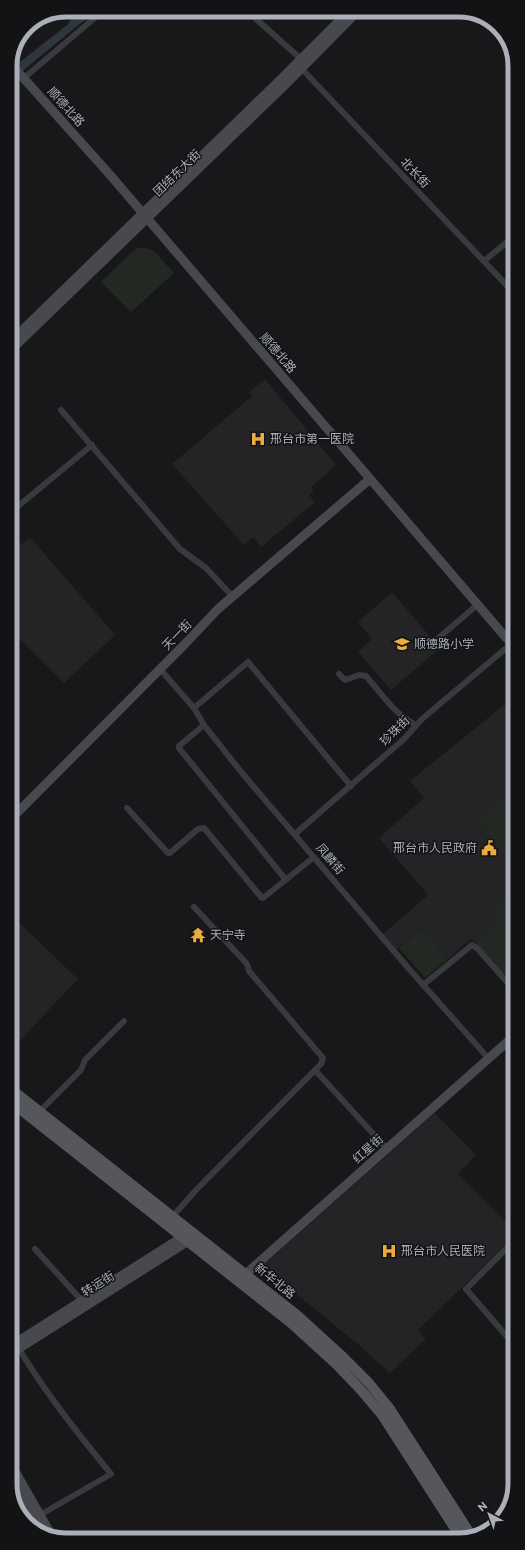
<svg xmlns="http://www.w3.org/2000/svg" width="525" height="1550" font-family="Commissioner,'Noto Sans SC',sans-serif">
  <style>
    .built { fill: #242427 }
    .green { fill: #222922 }
    .water { fill: #2e373d }
    .lines { fill: none; stroke-linecap: round; stroke-linejoin: round }
    .stream { stroke: #2e373d; stroke-width: 1.5 }
    .street { stroke: #393a3e; stroke-width: 6 }
    .secondary { stroke: #47494e; stroke-width: 9 }
    .primary { stroke: #55575d; stroke-width: 10 }
    .labels { text-anchor: middle; stroke-width: 3; stroke-linejoin: round; paint-order: stroke }
    .street-label { font-size: 12px; fill: #aaafb9; stroke: #131315 }
    .poi-label { font-size: 12px; fill: #aaafb9; stroke: #131315; text-anchor: start }
    .rim { fill: none; stroke: #aaafb9; stroke-width: 5 }
  </style>
  <rect width="100%" height="100%" fill="#18181a"/>
  <path class="built" d="M265,379l71,86 -25,22 3,4 -5,4 6,7 -54,45 -8,-10 -9,8 -72,-81 80,-68 -3,-4z
    M30,537l85,98 -51,48 -53,-53v-88l4,-4 7,6z
    M392,592l48,56 -49,42 -33,-38 14,-13 -14,-17z
    M504,705l10,12v194l-10,-13 -1,22 -27,23 -5,-4 -23,20 -27,-31 -25,22 -13,-16 45,-39 -49,-57 45,-40 -14,-17z
    M11,915l67,64 -67,71z
    M435,1113l41,42 -18,19 57,57v5l-97,94 8,9 -36,34 -30,-27 -98,-80z"/>
  <path class="green" d="M144,247l11,5 19,21 -43,39 -30,-30 31,-30 4,-3z
    M514,792v62l-6,5 -28,-37 3,-5z
    M504,898l10,13v76l-38,-44 26,-23 -10,-12z
    M421,928l27,31 -23,19 -26,-30z"/>
  <path class="water" d="M86,10h11l-87,71v-11z"/>
  <g class="lines">
    <path class="stream" d="M69,23l13,-13"/>
    <path class="street" d="M246,10l55,49
      M301,68l212,224
      M24,78l80,-68
      M484,261l29,-24
      M61,410l119,139 26,19 26,28
      M11,512l81,-67
      M435,641l42,-36
      M160,669l34,39 10,17 38,48 168,197 79,89
      M339,674l6,6 14,-5 7,1c15,17 29,39 50,49
      M194,708l54,-46 103,124
      M204,725l-25,21v2l107,132
      M127,808l41,45h2l28,-24 6,-1 57,69 2,1 51,-41
      M295,834l109,-95 18,-20 89,-75
      M423,985l49,-40 5,3 37,42
      M315,1070l72,79
      M40,1111l41,-41 4,-10 39,-39
      M173,1216l22,-25 126,-127 2,-6 -74,-87 -2,-7 -53,-57
      M515,1240l-49,49 49,57
      M35,1249l49,54
      M12,1337c28,49 63,93 99,137l-71,41"/>
    <path class="secondary" d="M10,63l101,113 403,471
      M10,342l271,-263 69,-69
      M10,351l276,-267 73,-74
      M11,819l174,-175 33,-35 152,-130
      M240,1279l274,-243
      M12,1345l175,-111
      M12,1353l181,-115
      M12,1466l40,70
      M12,1480l29,51"/>
    <path class="primary" d="M11,1089l286,226 46,42 25,25 22,27 83,129
      M11,1102l280,221 45,41 24,25 22,26 79,123"/>
  </g>
  <defs>
    <g id="hospital-bare" transform="scale(1.2)"><path d="M-5-5h3v3.5h4V-5h3V5h-3V1.5h-4V5h-3Z" fill="#ecab3d" stroke="#131315" stroke-width="2.5" paint-order="stroke"/></g>
    <g id="school-bare" transform="scale(1.2)"><path d="M0-5L7-2L0 1L-7-2ZM-4 1L0 2.5L4 1V4Q0 6-4 4Z" fill="#ecab3d" stroke="#131315" stroke-width="2.5" paint-order="stroke"/></g>
    <g id="civic-bare" transform="scale(1.2)"><path d="M-.6-6.5H3V-4.5H.6V-3L4-1V1h2V6H-6V1h2V-1L-.6-3ZM-1.2 2.5V6h2.4V2.5Z" fill="#ecab3d" stroke="#131315" stroke-width="2.5" paint-order="stroke"/></g>
    <g id="temple-bare" transform="scale(1.2)"><path d="M0-6L5-2H3V0L6.5 2.5H4V6H1.5V3h-3V6H-4V2.5H-6.5L-3 0V-2H-5Z" fill="#ecab3d" stroke="#131315" stroke-width="2.5" paint-order="stroke"/></g>
  </defs>
  <g fill-rule="evenodd">
    <use href="#hospital-bare" x="258" y="439"/>
    <use href="#school-bare" x="402" y="644"/>
    <use href="#civic-bare" x="489" y="848"/>
    <use href="#temple-bare" x="198" y="935"/>
    <use href="#hospital-bare" x="389" y="1251"/>
  </g>
  <g class="labels">
    <g class="street-label">
      <text transform="translate(66 107) rotate(48)" y="4">顺德北路</text>
      <text transform="translate(177 173) rotate(-44)" y="4">团结东大街</text>
      <text transform="translate(415 173) rotate(47)" y="4">北长街</text>
      <text transform="translate(278 353) rotate(49)" y="4">顺德北路</text>
      <text transform="translate(177 635) rotate(-46)" y="4">天一街</text>
      <text transform="translate(395 731) rotate(-45)" y="4">珍珠街</text>
      <text transform="translate(330 859) rotate(49)" y="4">凤麟街</text>
      <text transform="translate(368 1149) rotate(-42)" y="4">红星街</text>
      <text transform="translate(275 1281) rotate(39)" y="4">新华北路</text>
      <text transform="translate(98 1284) rotate(-32)" y="4">转运街</text>
    </g>
    <g class="poi-label">
      <text x="270" y="443">邢台市第一医院</text>
      <text x="414" y="648">顺德路小学</text>
      <text x="477" y="852" text-anchor="end">邢台市人民政府</text>
      <text x="210" y="939">天宁寺</text>
      <text x="401" y="1255">邢台市人民医院</text>
    </g>
  </g>
  <path d="M0 0H525V1550H0ZM66 17H459A49 49 0 0 1 508 66V1484A49 49 0 0 1 459 1533H66A49 49 0 0 1 17 1484V66A49 49 0 0 1 66 17Z" fill="#131315" fill-rule="evenodd"/>
  <path class="rim" d="M66 17H459A49 49 0 0 1 508 66V1484A49 49 0 0 1 459 1533H66A49 49 0 0 1 17 1484V66A49 49 0 0 1 66 17Z"/>
  <g transform="translate(489 1514) rotate(319)" stroke="#131315" stroke-width="3" paint-order="stroke">
  <path d="M0-3L7 15L0 10L-7 15Z" fill="#aaafb9"/>
  <text y="-6" font-size="11" font-weight="bold" text-anchor="middle" fill="#aaafb9">N</text>
  </g>
</svg>
